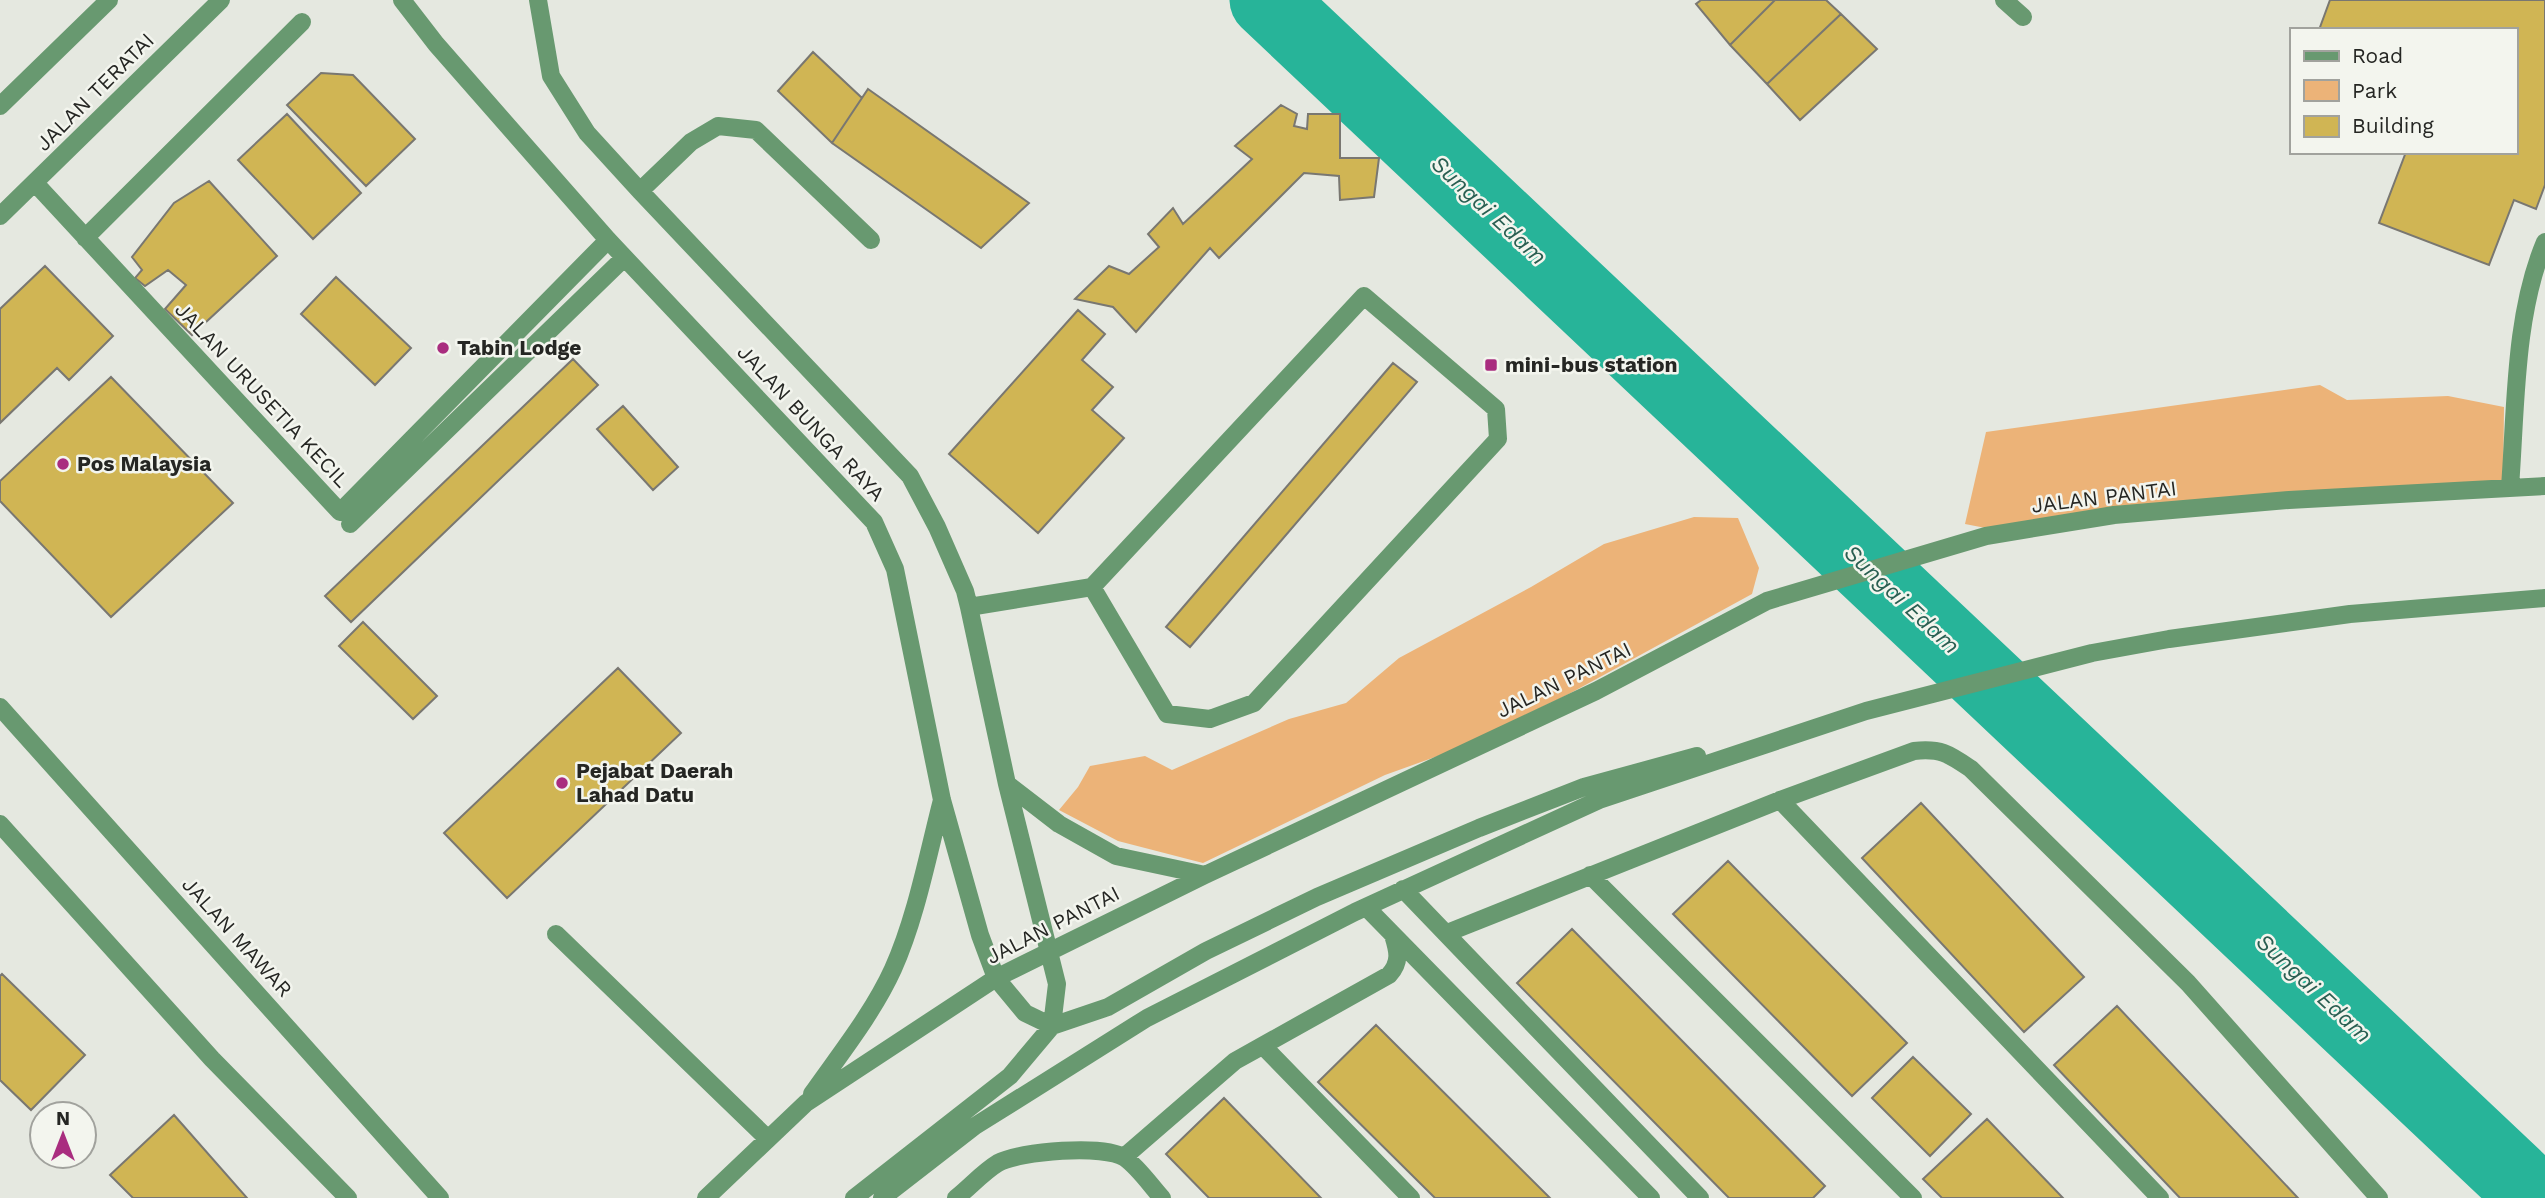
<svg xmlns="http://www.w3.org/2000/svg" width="2545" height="1198" font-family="'Work Sans',sans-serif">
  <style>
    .green { fill: #ecb378 }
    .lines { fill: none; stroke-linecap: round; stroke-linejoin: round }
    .river { stroke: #27b499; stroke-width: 75 }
    .building { fill: #d0b554; stroke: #797771; stroke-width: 2 }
    .minor { stroke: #689970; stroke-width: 18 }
    .poi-dot { fill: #a92d7f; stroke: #f3f5ee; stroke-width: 2.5 }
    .labels { text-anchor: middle; stroke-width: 5; stroke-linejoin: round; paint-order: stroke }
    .street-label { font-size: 21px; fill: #252623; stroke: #f3f5ee }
    .poi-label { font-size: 21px; font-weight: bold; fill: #252623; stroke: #f3f5ee; text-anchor: start }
    .water-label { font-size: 23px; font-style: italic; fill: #2a5f52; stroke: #f3f5ee }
  </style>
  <rect width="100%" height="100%" fill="#e5e8e0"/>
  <path class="green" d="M2320,385l27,15 101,-4 56,11 -1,86 -195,10 -307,28 -36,-7 21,-92z
    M1694,517l44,1 21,50 -7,26 -185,101 -118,57 -64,23 -182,88 -85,-22 -59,-31 19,-23 12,-21 55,-10 27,14 117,-51 57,-16 53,-45 132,-71 73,-43z"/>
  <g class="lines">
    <path class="river" d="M1267,0l1269,1198"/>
  </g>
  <path class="building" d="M1701,0h74l-45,45 -34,-41z
    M1775,0h51l15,14 -74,70 -37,-39z
    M2330,0h215v185l-9,24 -22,-9 -25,65 -110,-42 27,-71h109v-122h-196z
    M1841,14l36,35 -77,71 -33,-36z
    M813,52l49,46 -30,45 -54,-52z
    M321,73l32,2 62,64 -49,47 -79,-81z
    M868,89l161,114 -48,45 -149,-105z
    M1281,105l16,9 -3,12 13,3 1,-15h32v44h39l-5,39 -34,3 -1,-24 -35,-3 -85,85 -9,-10 -74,84 -23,-25 -38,-8 34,-33 20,8 30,-27 -11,-13 25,-26 10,16 69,-65 -17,-13z
    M287,114l74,79 -48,46 -75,-79z
    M209,181l68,75 -85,79 -27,-26 21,-24 -18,-15 -23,16 -10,-8 7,-8 -10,-13 42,-54z
    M45,266l68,70 -44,44 -12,-12 -57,55v-114z
    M336,277l75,71 -36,37 -74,-71z
    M1078,310l27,24 -23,26 31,27 -21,23 32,28 -86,95 -89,-79z
    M573,359l25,26 -247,237 -26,-26z
    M1393,363l24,19 -227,265 -24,-20z
    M111,377l122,126 -122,114 -111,-116v-20z
    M623,406l55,61 -25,23 -56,-61z
    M363,622l74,74 -24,23 -74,-73z
    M618,668l63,65 -174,165 -63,-65z
    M1921,803l163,174 -60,55 -162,-174z
    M1728,861l179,182 -55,53 -179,-182z
    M1572,929l253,257 -12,12h-84l-212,-215z
    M2,974l83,81 -54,55 -31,-30v-104z
    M2117,1006l181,192h-118l-126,-133z
    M1376,1025l174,173h-115l-117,-116z
    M1913,1057l58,57 -41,42 -58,-58z
    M1224,1098l97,100h-112l-43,-44z
    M174,1115l73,83h-114l-23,-23z
    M1987,1119l76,79h-121l-19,-19z"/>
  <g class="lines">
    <path class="minor" d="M402,0l34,44 172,196 266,282 21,47 47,231 38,135 16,43 29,35 27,13
      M538,0l13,76 36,57 53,58 270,285 27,51 28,64 4,16 38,177 50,200 -5,42
      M2004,0l19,17
      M0,106l109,-106
      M35,183l305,329 268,-272
      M640,191l51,-49 27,-16 38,4 115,110
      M0,216l221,-216
      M85,238l217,-216
      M2510,487c6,-78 4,-172 35,-245
      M350,524l274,-266
      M969,607l123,-20 272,-291 132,113 2,30 -244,264 -44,16 -43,-5 -75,-127
      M0,707l440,491
      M1007,784l52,40 57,32 89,19
      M1780,800l380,398
      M0,824l212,235 136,139
      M1590,875l323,323
      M1403,889l297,309
      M1366,907l285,291
      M1447,933l333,-133 134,-49c27,-3 35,3 57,18l217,214 191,215
      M556,934l212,205
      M1264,1047l147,151
      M812,1094c28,-40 61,-81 81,-125 23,-51 35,-115 49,-169
      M1124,1157l111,-96 154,-86c12,-13 9,-24 4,-40
      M706,1198l100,-95 190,-125 209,-103 391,-184 171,-90 219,-65 128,-21 175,-15 256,-14
      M854,1198l156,-122 42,-50 56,-19 98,-56 111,-54 162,-69 105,-41 113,-31
      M882,1198l93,-72 172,-108 208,-106 244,-112 267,-89 226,-58 77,-14 181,-25 195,-16
      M956,1198c14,-11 27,-26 42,-35 22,-12 107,-19 127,-5 14,10 26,28 37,40"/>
  </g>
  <g class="poi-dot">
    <circle cx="443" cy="348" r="7"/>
    <rect x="1484" y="358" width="14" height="14" rx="3.5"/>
    <circle cx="63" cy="464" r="7"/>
    <circle cx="562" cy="783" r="7"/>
  </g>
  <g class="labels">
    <g class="street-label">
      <text transform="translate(95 92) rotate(-45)" y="7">JALAN TERATAI</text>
      <text transform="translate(262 395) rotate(47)" y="7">JALAN URUSETIA KECIL</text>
      <text transform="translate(811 423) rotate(47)" y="7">JALAN BUNGA RAYA</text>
      <text transform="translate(2104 497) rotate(-7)" y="7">JALAN PANTAI</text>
      <text transform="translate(1564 680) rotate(-26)" y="7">JALAN PANTAI</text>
      <text transform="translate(1053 925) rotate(-27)" y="7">JALAN PANTAI</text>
      <text transform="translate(237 937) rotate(48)" y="7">JALAN MAWAR</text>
    </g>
    <g class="poi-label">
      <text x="457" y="355">Tabin Lodge</text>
      <text x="1505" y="372">mini-bus station</text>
      <text x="77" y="471">Pos Malaysia</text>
      <text x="576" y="778">Pejabat Daerah<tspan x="576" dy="24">Lahad Datu</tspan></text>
    </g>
    <g class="water-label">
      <text transform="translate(1489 210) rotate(43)" y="8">Sungai Edam</text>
      <text transform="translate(1902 599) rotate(43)" y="8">Sungai Edam</text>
      <text transform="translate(2314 988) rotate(43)" y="8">Sungai Edam</text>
    </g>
  </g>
  <rect x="2290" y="28" width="228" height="126" fill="#f3f5ee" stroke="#a1a29d" stroke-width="2"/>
  <rect x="2304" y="51" width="35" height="10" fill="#689970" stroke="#a1a29d" stroke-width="2"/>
  <text x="2352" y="63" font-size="21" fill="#252623">Road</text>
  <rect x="2304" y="80" width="35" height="21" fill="#ecb378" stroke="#a1a29d" stroke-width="2"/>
  <text x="2352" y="98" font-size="21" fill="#252623">Park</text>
  <rect x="2304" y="116" width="35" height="21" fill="#d0b554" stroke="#a1a29d" stroke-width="2"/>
  <text x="2352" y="133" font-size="21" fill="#252623">Building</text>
  <g transform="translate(63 1135)"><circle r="33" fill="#f3f5ee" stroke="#a1a29d" stroke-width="2"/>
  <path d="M0-5L12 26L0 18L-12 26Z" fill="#a92d7f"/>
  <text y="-10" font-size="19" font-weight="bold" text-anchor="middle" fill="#252623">N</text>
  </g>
</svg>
